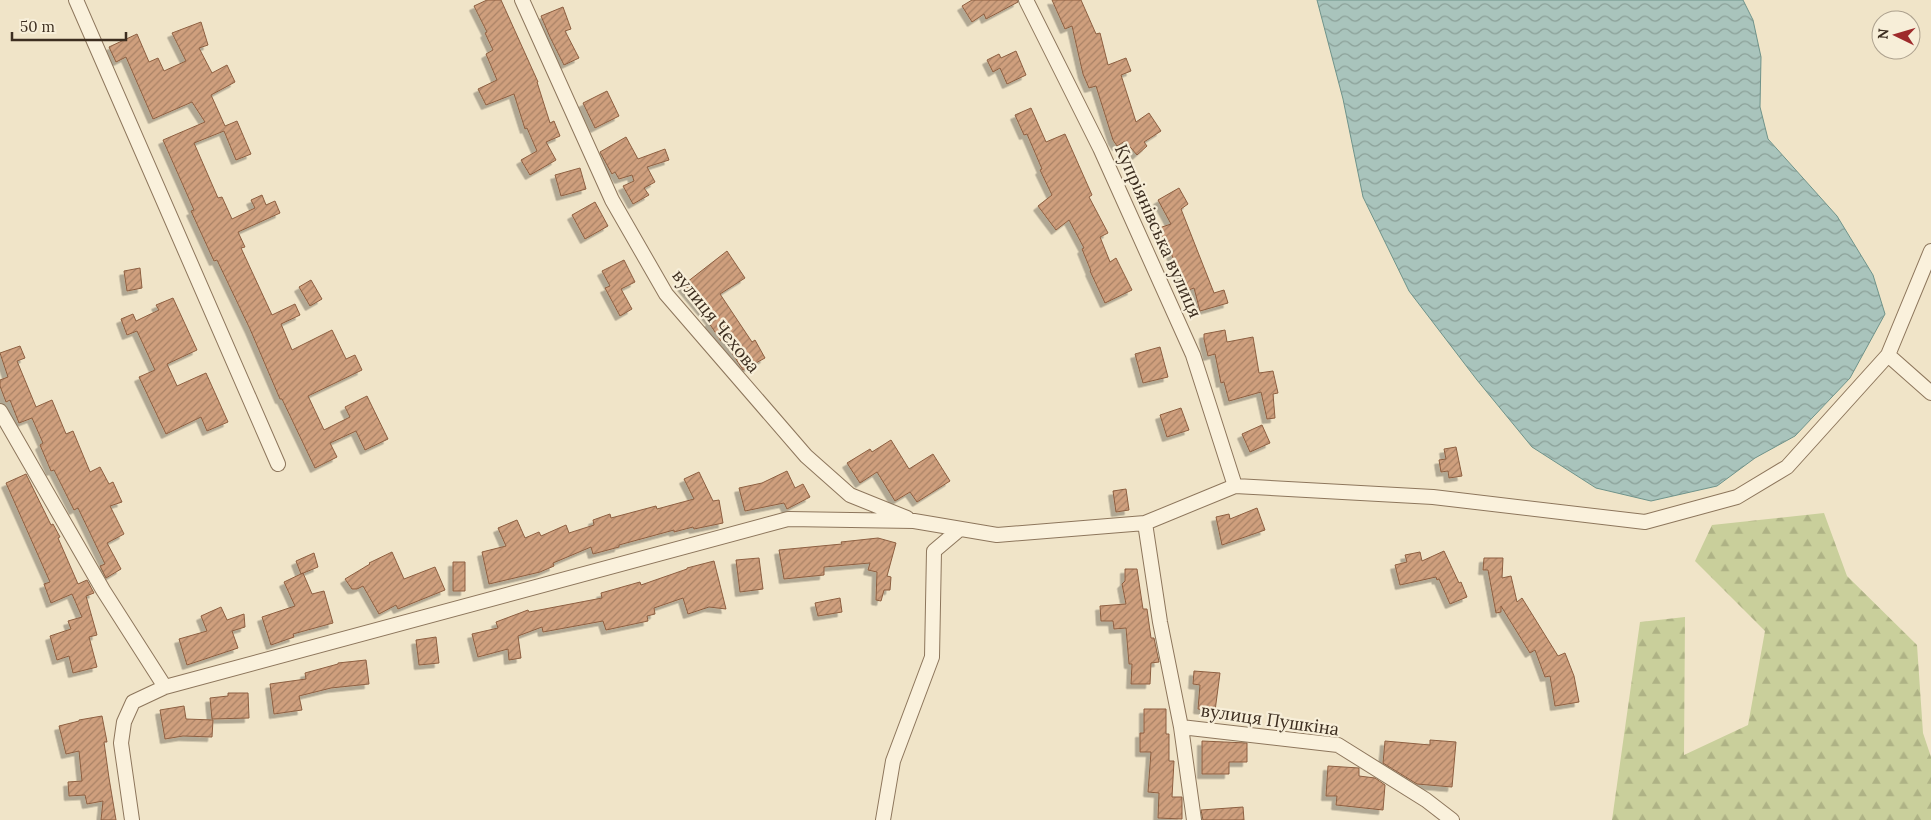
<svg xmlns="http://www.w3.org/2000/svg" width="1931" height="820" font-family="Lora,serif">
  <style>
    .forest { fill: url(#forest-firs) }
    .water { fill: url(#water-waves); stroke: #6f938a }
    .building { fill: url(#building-hatch); stroke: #8d5f41; filter: url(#shadow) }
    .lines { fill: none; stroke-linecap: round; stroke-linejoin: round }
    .street-casing { stroke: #8d765c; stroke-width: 16 }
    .street { stroke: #faf1dc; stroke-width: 14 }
    .labels { text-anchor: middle; stroke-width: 4.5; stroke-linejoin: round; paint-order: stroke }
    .street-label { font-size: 18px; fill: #3d2e20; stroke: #f7eed8 }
  </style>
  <defs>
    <pattern id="forest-firs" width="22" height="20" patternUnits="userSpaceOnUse" patternTransform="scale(1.25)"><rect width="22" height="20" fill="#c9cf9b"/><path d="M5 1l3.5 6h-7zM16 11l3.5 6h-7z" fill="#aeb285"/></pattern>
    <pattern id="water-waves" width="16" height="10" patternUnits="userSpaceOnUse" patternTransform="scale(1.25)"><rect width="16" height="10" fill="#a9c4bc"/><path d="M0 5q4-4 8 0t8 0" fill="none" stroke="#8ba098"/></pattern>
    <pattern id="building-hatch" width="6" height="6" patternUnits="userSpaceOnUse" patternTransform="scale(1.25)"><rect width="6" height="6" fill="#cf9f7d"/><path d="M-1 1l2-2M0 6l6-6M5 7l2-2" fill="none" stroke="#a98266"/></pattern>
    <filter id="shadow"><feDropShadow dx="-4.5" dy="4.5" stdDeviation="0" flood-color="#0004"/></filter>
  </defs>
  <rect width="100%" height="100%" fill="#f0e4c8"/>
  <path class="forest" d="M1824,513l23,63 70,69 6,88 8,24v63h-319l28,-198 45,-5 -1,138 64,-30 17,-94 -70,-70 17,-36z"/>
  <path class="water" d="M1317,0h426l10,20 8,37 -1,50 8,32 69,77 36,59 12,39 -35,64 -55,58 -40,22 -38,28 -66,15 -55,-13 -64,-41 -55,-67 -68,-89 -46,-94 -20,-98z"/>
  <path class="building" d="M487,0h14l37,82h-1l13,41 4,-2 6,15 -14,6 10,18 -26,15 -9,-15 16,-9 -10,-23 -2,1 -11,-35 -28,11 -8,-16 19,-9 -11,-26 7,-4 -8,-17 2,-1 -13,-26z
    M972,0h45l1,2 -32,17 -2,-5 -12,8 -10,-16z
    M1052,0h29l15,34 4,-1 8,32 18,-7 5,13 -10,4 15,47 13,-9 12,18 -17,11 3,4 -10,9 -12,-14 -8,5 -4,-6 -17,-54 -7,2 -6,-14 -11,-48 -7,3z
    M563,7l8,22 -6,2 14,27 -15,7 -14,-28 -9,-21z
    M201,22l7,23 -9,3 13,25 15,-8 8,17 -24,13 14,31 12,-5 14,33 -15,6 -12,-29 -30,12 24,55 4,-1 10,22 23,-11 -4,-8 11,-5 4,10 9,-4 5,12 -42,19 7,15 -4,1 31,67 23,-11 5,11 -19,9 11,26 40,-20 14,29 9,-4 7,15 -54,26 16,34 26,-13 -5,-10 22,-11 21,43 -23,11 -9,-19 -26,12 7,14 -22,11 -33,-69h-2l-30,-70 -33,-69 -3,1 -23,-50 3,-1 -31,-70 42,-18 -13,-20 -39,17 -27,-62 -10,5 -7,-15 28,-13 12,28 9,-4 6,13 22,-10 -14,-28z
    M1016,51l10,24 -19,9 -7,-16 -7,4 -6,-12 12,-6 2,4z
    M607,91l12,25 -24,12 -12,-25z
    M1031,108l15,34 19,-8 27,61 -3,2 19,36 -8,4 10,25 6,-4 16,32 -27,13 -15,-32h1l-9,-22 2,-1 -15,-28 -13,10 -18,-24 14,-11 -12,-25 2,-1 -15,-35 -3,1 -9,-20z
    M626,137l12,22 27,-10 4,11 -22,7 8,15 -11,6 5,7 -16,9 -10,-18 11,-5 -2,-6 -13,4 -4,-7 -3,2 -12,-22z
    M580,168l6,21 -25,7 -6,-21z
    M1179,188l9,16 -7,5 33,84 10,-3 4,13 -28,8 -6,-23 -8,3 -15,-38 -2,1 -10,-26 12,-4 -13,-24z
    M595,202l13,24 -23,13 -13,-24z
    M727,251l18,27 -25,16 32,48 3,-2 10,18 -22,12 -20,-31 -2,2 -12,-18 2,-2 -29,-35z
    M624,260l11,22 -14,7 11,20 -12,7 -15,-28 5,-2 -8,-15z
    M140,268l2,20 -15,3 -3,-20z
    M311,280l11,19 -12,7 -11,-19z
    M173,298l24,52 -30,14 10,22 29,-13 22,49 -21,9 -6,-14 -35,17 -27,-57 16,-7 -18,-39 -10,4 -6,-16 12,-5 3,7 23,-11 -3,-5z
    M1225,330l2,12 26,-5 6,36 14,-2 5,22 -5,1 2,24 -8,1 -6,-27 -32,9 -5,-19 -3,1 -6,-29 -7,2 -4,-17v-5z
    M20,346l5,12 -8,3 19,46 16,-7 14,34 7,-3 17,41 10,-5 9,17 4,-2 9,20 -12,4 14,28 -17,9 14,26 -15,9 -6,-12 5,-2 -27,-56 -4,2 -20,-40 -3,1 -11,-26 3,-2 -11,-25 -13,5 -9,-23 -4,2 -6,-16v-6l8,-3 -8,-24z
    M1160,347l8,30 -25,6 -8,-29z
    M1181,408l8,22 -22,7 -7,-22z
    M1262,425l8,18 -20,9 -8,-18z
    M891,440l18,29 24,-15 17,27 -33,21 -7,-10 -15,9 -18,-29 -17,11 -13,-20 23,-14 2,3z
    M1456,447l6,29 -13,2 -1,-7 -7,1 -2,-12 7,-1 -2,-10z
    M787,471l8,17 8,-4 7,13 -23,12 -3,-6 -39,8 -6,-23 23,-5z
    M699,472l14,29 6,-1 4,23 -29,6 -1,-2 -19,5v-2l-55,15v2l-26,7 -2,-7 -38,16 1,3 -14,6 -51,12 -7,-32 24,-6 -8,-18 19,-8 8,18 14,-6 2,4 25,-11 3,8 25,-8 -1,-5 17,-6 1,4 45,-12 1,3 37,-10 -10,-20z
    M26,474l25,51 2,-1 7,13 -2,1 20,46 9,-4 7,13 -8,3 11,39 -8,2 8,30 -24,6 -4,-17 -12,4 -7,-24 21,-7 -3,-8 14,-4 -10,-23 -21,9 -7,-19 6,-2 -44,-99z
    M1126,489l3,21 -13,2 -3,-21z
    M1257,508l8,22 -43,15 -6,-28 13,-3 1,5z
    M878,538l18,5 -9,33 4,1 -1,13h-6l-3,11 -5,-1 1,-28 -9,-2 2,-7 -46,4v8l-40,4 -5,-29 63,-6 -1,-2z
    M1444,551l15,32 2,-1 6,15 -17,7 -11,-25 -2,1 -1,-3 -36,8 -5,-20 12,-3 -2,-7 15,-3 2,9z
    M392,552l12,27 31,-12 10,23 -47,19 -2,-4 -17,9 -16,-28 -6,3h-5l-7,-10 25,-15 -1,-1z
    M314,553l4,14 -17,7 -5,-13z
    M759,558l4,31 -23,3 -4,-32z
    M1484,558h19l-1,20 9,-2 6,26 5,-4 36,58 7,-3 9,23 5,26 -24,4 -5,-30 -5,1 -10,-27 -5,3 -29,-47v6l-5,1 -8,-43h-5z
    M714,561l12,48 -17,-2 -21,7 -5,-16 -29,10 1,6 -8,2 1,5 -42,9 -3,-9 -60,11 -1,-5 -24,9 3,22 -12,2 -1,-11 -30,8 -6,-23 26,-6 -2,-6 32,-12 1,2 73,-14 -1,-5 39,-11 1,3 46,-16v-1z
    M453,562h12v29h-12z
    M1125,569h12l6,40h4l4,29h3l5,24 -8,1 -1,21h-19l1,-20h-3l-3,-36 -12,1 -1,-8h-12l-1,-15 26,-2 -4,-20 3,-3z
    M303,573l9,21 12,-3 9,32 -40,11 1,3 -23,8 -9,-28 33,-11 -11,-24z
    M840,598l2,14 -24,4 -3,-13z
    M221,607l6,13 17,-6 1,13 -13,4 6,17 -51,17 -8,-26 28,-8 -6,-15z
    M436,637l3,26 -20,2 -3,-25z
    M366,660l3,24 -38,4 -32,8 3,14 -28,4 -4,-30 36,-5 -1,-6 33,-9v-1z
    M1194,671l26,2 -5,38 -17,-2 2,-24 -7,-1z
    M228,693h20l1,25 -37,1 -2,-21 18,-2z
    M184,706l2,13 27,1 -1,17 -29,-1 -18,3 -5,-29z
    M1144,709h22v25h3v27h5l-2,36h10v22l-24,-1 1,-25 -11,-1 3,-40h-11v-19h4z
    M102,716l5,26h-3l5,36 7,42h-15l2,-19 -16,3 -2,-9 -16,1 -1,-14 14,-1 -3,-30 -13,3 -7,-28 20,-5v-1z
    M1430,740l26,2 -4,45 -35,-3 -34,-21 2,-22 45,4z
    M1202,741l45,2v19h-18v12h-27z
    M1328,766l31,2v8l16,2 10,7 -2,25 -47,-5 1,-9h-11z
    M1243,807l1,13h-41l-2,-10z"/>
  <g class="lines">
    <g class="street-casing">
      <path id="street" d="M76,0l202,464
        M522,0l90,200 54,94 140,162 44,39 57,23
        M1026,0l74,148 93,207 42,131
        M1888,355l43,38
        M0,411l103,179 62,97
        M1145,523l15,99 21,105 13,93
        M1181,727l157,18 88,55 26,20
        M132,820l-11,-77 3,-21 9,-20 32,-15 623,-168 126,2 83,14 148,-12 90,-37 198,11 212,25 92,-25 50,-30 101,-112 43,-104
        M883,820l10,-59 39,-104 2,-106 26,-22"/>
    </g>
    <use href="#street" class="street"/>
  </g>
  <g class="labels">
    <g class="street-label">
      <text transform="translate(1158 231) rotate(66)" y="6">Купріянівська вулиця</text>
      <text transform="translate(716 321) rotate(51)" y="6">вулиця Чехова</text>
      <text transform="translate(1270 720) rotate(8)" y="6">вулиця Пушкіна</text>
    </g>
  </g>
  <g transform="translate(1896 35) rotate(275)"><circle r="24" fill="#f7eed8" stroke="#ada18e"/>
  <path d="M0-4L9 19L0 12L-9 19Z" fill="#9e2a2b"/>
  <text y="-8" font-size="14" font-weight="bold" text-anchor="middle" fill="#3d2e20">N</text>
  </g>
  <path d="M12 32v8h114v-8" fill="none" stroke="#3d2e20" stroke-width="2.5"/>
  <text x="20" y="32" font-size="15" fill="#3d2e20" stroke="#f7eed8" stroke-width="4" paint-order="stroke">50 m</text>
</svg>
